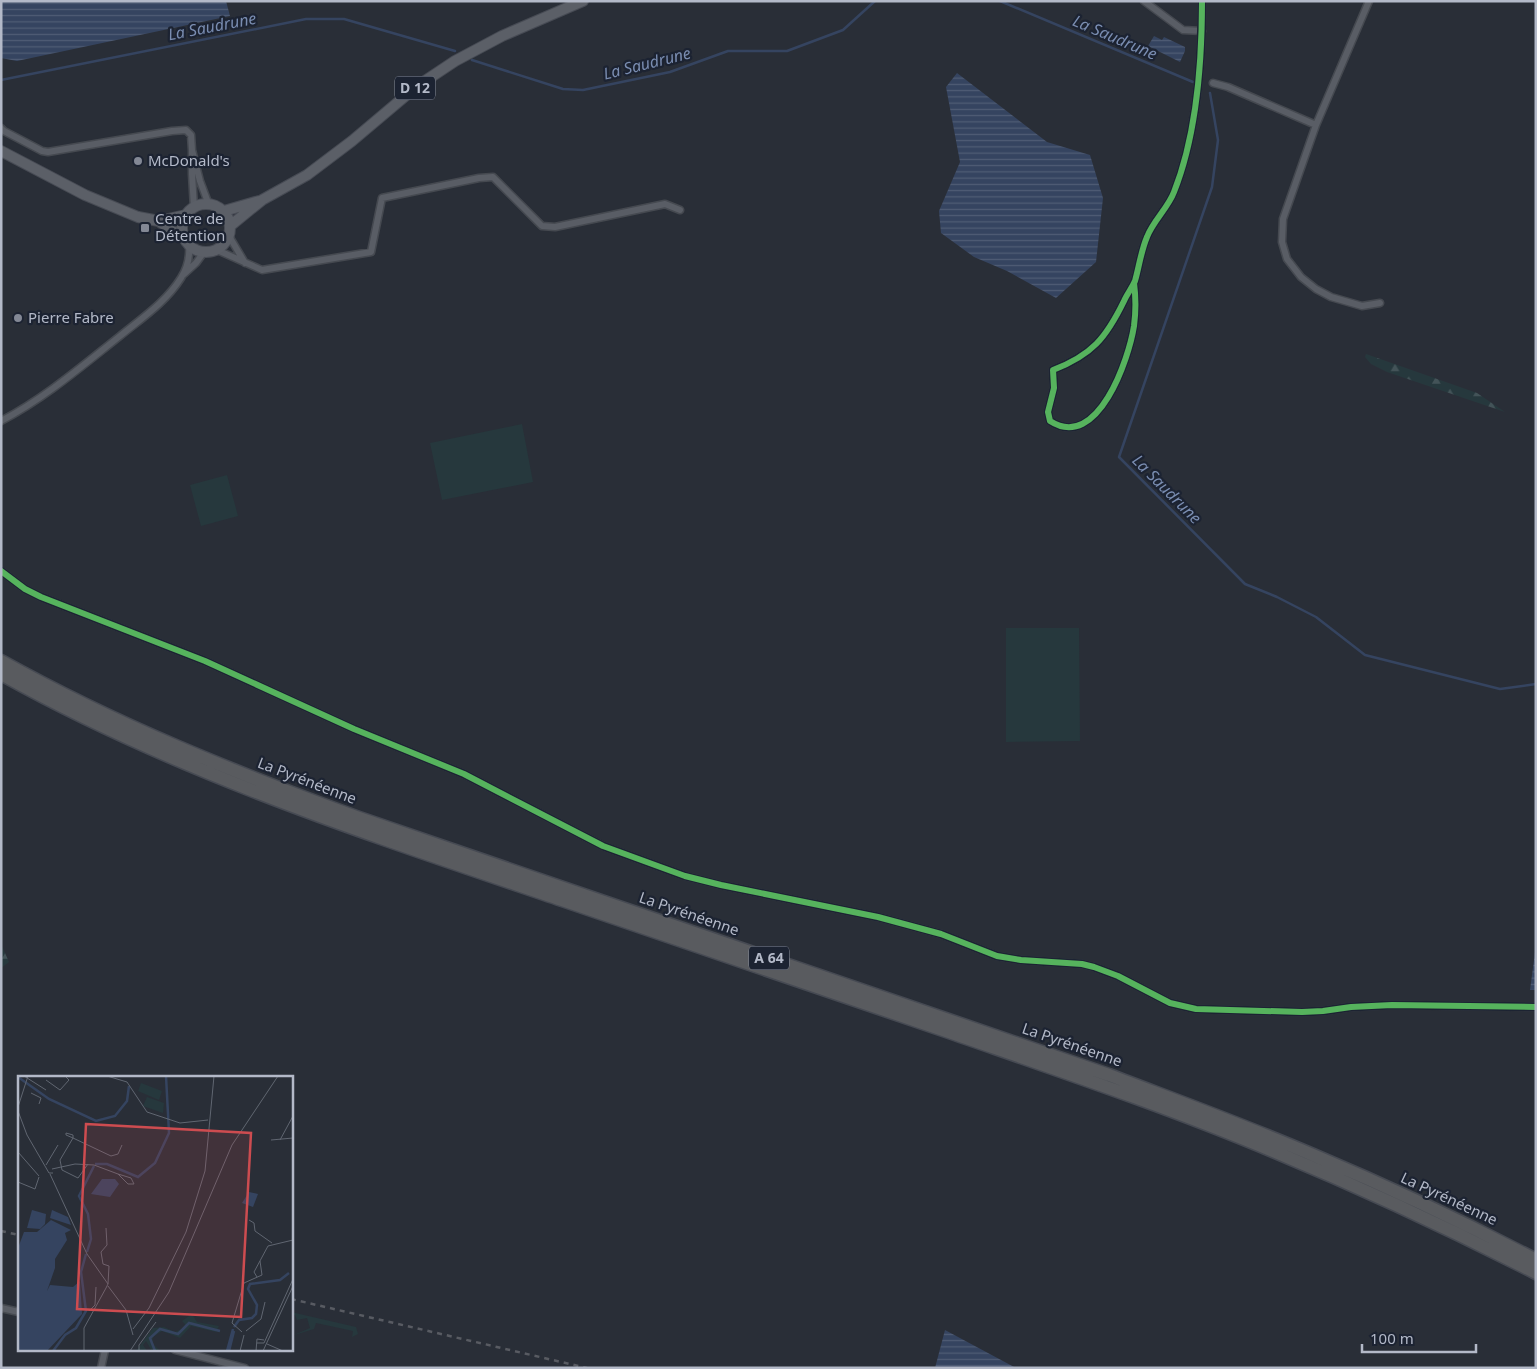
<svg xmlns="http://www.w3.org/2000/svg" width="1537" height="1369" font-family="'Noto Sans',sans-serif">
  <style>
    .grass { fill: #26383d }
    .forest { fill: url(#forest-firs) }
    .water { fill: url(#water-rules) }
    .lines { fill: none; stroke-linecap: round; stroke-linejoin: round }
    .stream { stroke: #354460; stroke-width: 2.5 }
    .street-casing { stroke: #454950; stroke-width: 9 }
    .primary-casing { stroke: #474b54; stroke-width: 12 }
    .highway-casing { stroke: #464a53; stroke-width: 15 }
    .street { stroke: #595d65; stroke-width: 6 }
    .primary { stroke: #5b5f67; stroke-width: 10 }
    .highway { stroke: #595b5f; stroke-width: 12 }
    .rail { stroke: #585b62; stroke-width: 2.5; stroke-dasharray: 5 5; stroke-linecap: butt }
    .cycleway-casing { stroke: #1c2332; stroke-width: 9 }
    .cycleway { stroke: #56b35d; stroke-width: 6 }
    .poi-dot { fill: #838895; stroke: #1c2332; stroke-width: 2 }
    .labels { text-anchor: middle; stroke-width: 4.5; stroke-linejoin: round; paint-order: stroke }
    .shield { fill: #1c2332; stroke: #868c9b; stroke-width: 1 }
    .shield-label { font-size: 14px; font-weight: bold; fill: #b3b9c8 }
    .poi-label { font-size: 15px; fill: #b3b9c8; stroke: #1c2332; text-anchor: start }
    .street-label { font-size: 15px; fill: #b3b9c8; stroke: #1c2332 }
    .water-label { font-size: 16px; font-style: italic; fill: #7a8db1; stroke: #1c2332 }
    .inset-river { fill: none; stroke: #354460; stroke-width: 2.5 }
    .inset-road { fill: none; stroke: #606671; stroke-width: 1 }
    .view { fill: #cd4c50; fill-opacity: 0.15; stroke: #cd4c50; stroke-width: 2.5 }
    .inset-edge { fill: none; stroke: #b3b9c8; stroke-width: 2.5 }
  </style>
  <defs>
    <pattern id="forest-firs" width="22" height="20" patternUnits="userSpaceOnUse" patternTransform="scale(1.25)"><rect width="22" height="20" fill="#26383d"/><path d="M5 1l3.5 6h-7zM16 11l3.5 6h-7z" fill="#435358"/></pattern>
    <pattern id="water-rules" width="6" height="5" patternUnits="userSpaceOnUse" patternTransform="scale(1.25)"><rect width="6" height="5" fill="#354460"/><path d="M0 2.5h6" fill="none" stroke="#505d75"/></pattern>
  </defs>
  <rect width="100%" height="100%" fill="#292e37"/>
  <path class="grass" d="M522,424l11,58 -91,18 -12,-57z
    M227,475l11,41 -37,10 -11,-41z
    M1006,628h73l1,113 -74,1z
    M291,1312l65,15 2,7 -6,3 1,-6 -37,-8 -2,6 -23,7v-3l1,2h2l16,-7 -3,-10 -10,2 -2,-5 -4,1z"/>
  <path class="forest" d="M1366,354l111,39 28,19 -118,-40 -16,-8 -6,-7z
    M1,944l8,18 -8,6z"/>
  <path class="water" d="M1,1h225l4,15 -213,45 -16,-3z
    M1154,36l8,4 2,-3 21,10v4l-5,11 -32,-16z
    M957,73l90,69 43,13 13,43 -7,64 -40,36 -49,-27 -33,-14 -33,-24 -2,-22 21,-49 -14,-75z
    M1536,945v45h-6z
    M945,1330l71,38h-81z"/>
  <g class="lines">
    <path class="stream" d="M1000,1l193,81
      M472,60l91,29 20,1 87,-18 58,-21h59l56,-21 32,-29
      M1,80l305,-61h38l111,32
      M1210,93l8,47 -6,47 -93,270 126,127 32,13 39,20 49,38 135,34 36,-5"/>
    <g class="street-casing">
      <path id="street" d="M1144,1l39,29 19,1
        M1369,1l-53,124 -33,94 -1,23 5,17 14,18 15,12 15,8 31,9 18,-3
        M1213,83l15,4 88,38
        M1,128l3,3 38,20 6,1 124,-21 14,-1 5,5 1,15
        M194,208l-2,-34v-24l8,31 9,24
        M229,236l16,27
        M217,250l45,20 109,-18 11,-54 97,-20 14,-1 49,49 13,1 110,-23 15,6
        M184,274l12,-11 8,-11
        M1134,283c2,15 2,28 0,43 -5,32 -36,126 -84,95l-2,-9 6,-24 -1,-18c39,-15 53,-32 71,-69 3,-7 8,-13 11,-20 4,-14 6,-30 12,-44 6,-16 21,-29 27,-45 23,-58 28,-130 28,-191
        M1,421c44,-23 81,-55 119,-85 22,-18 46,-34 61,-58 7,-11 9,-21 8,-33
        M1,571l24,18 16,8 164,64 149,68 110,45 139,72 82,30 36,9 157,32 63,17 56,22 24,4 61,4 12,3 24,9 52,27 26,6 106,3 21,-1 28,-4 41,-2 144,2
        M1,1308l18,4
        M175,1350l70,18
        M101,1368l4,-18"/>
    </g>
    <g class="primary-casing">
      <path id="primary" d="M1,151l84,44 53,22 21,4 11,9 14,6
        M182 228a24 24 0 1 1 48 0a24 24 0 1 1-48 0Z
        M224,211l35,-10
        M159,221l27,-6
        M230,226l32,-26 45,-25 45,-34 64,-54 39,-26 47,-25 81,-35"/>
    </g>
    <g class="highway-casing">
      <path id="highway" d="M1,661c115,64 235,112 358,157l750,257c68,26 137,51 204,80 76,32 150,67 223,105
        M1,674c177,99 370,161 561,226 128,44 256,88 384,131 109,38 220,75 327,120 89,37 177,78 263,122"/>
    </g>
    <use href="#street" class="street"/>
    <use href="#primary" class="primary"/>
    <use href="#highway" class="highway"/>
    <path class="rail" d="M1,1231l18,4
      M291,1299l296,69"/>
    <g class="cycleway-casing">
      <path id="cycleway" d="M1134,283c2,15 2,28 0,43 -5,32 -36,126 -84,95l-2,-9 6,-24 -1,-18c39,-15 53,-32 71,-69 3,-7 8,-13 11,-20 4,-14 6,-30 12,-44 6,-16 21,-29 27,-45 23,-58 28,-130 28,-191
        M1,571l24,18 16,8 164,64 149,68 110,45 139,72 82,30 36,9 157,32 63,17 56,22 24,4 61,4 12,3 24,9 52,27 26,6 106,3 21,-1 28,-4 41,-2 144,2"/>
    </g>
    <use href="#cycleway" class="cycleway"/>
  </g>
  <g class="poi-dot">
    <circle cx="138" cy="161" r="5"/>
    <rect x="140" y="223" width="10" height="10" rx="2.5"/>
    <circle cx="18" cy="318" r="5"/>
  </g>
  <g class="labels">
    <g class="shield">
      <rect x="395" y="76.5" width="40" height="23" rx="4"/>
      <rect x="749" y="946.5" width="40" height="23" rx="4"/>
    </g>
    <g class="shield-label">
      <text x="415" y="93">D 12</text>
      <text x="769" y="963">A 64</text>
    </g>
    <g class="poi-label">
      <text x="148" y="166">McDonald's</text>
      <text x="155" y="224">Centre de<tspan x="155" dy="17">Détention</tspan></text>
      <text x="28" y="323">Pierre Fabre</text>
    </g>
    <g class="street-label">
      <text transform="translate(307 781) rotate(21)" y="5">La Pyrénéenne</text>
      <text transform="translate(689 914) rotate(19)" y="5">La Pyrénéenne</text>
      <text transform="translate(1072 1045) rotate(19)" y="5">La Pyrénéenne</text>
      <text transform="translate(1449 1199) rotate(25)" y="5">La Pyrénéenne</text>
    </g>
    <g class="water-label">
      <text transform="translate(212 26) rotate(-11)" y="6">La Saudrune</text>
      <text transform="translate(1115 37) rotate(23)" y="6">La Saudrune</text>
      <text transform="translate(647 63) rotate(-14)" y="6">La Saudrune</text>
      <text transform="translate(1167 489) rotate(45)" y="6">La Saudrune</text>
    </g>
  </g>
  <g transform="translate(18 1076)">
    <rect width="275" height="275" fill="#292e37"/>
    <path d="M123,7l21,8 -3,9 -21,-9zM129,21l17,6 -1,10 -20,-7z" fill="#26383d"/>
    <path d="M174,238l5,8 22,4 -3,6 -25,-6 -11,12 -18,-7 -9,6 -1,6 8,8h-8l-6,-10 -3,4 4,6h-11l17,-23 11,-1 11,5 9,-4 1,-4 -3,-3z" fill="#26383d"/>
    <path d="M84,103h13l4,5 -9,13 -19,-3zM231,116l9,2 -5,13 -11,-4zM14,134l14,4 -1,10 -5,5 -13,-1zM34,134l16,7 3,8 -21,-7zM33,144l20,10 -6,3 2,7 -12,19v9l-8,23 3,-6 23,2 7,-6 2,33 -35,37h-29v-103l6,-16h13z" fill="#354460"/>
    <path class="inset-river" d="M0,1l31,22 47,22 19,-5 12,-15 2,-15M77,88h12l31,13 17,-14 14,-30 -3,-57M69,176l4,-13 -3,-25 -9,-18 15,-30M216,251l5,-7 13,-2 4,-4 1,-9 -9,-16 2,-5 30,-4 9,-7M35,275l12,-16 11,-7 10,-17 -5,-39 5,-18M137,275l-5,-13 10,-9 18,5 11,-11 31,8M209,275l6,-22M211,275l5,-20"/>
    <path class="inset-road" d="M6,0l22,14M89,0l20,6 20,30 33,11 28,-3M28,4l14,10 9,-10 -4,-4M13,17l10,5 -2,6M0,31l10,-31M0,35l9,24 22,38h4M48,57l7,2v3l-7,-3zM253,64l22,-2M262,64l13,-24M0,76l21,24M70,88l-10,14 -16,-8 -2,-10 13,-22 38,18 7,-2 4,-9M28,89l12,-20M34,93l23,-5 19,1 24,9 10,10h6l-3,-6 -13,-4M32,98l37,80 21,30 -2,4M0,106l17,7 4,-12M231,144l5,3 1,8 17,12M88,152l1,17 -6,7 2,12 6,2 -1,18M239,201l-3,-5 14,-26 25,-6M90,210l18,24 7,25M71,235l6,-6 1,-18M115,253l16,-21 37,-76 19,-61 9,-95M228,255l15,-12 4,-17M224,256l-10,-9 12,-40 18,-8 -2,-14M239,267h7l29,-64M249,268l16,7M66,275v-23l22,-40M112,275l39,-59 63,-147 46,-69M121,275v-6l17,-23M222,275l4,-16M238,275l1,-12 7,1M245,275l30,-65"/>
    <path class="view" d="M68,48l165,9 -10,184 -164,-8z"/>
    <rect width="275" height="275" class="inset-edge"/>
  </g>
  <rect width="1537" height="1369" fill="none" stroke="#b3b9c8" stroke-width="5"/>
  <path d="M1362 1344v8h114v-8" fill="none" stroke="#b3b9c8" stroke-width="2.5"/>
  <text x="1370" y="1344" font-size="15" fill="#b3b9c8" stroke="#1c2332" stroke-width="4" paint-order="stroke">100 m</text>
</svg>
